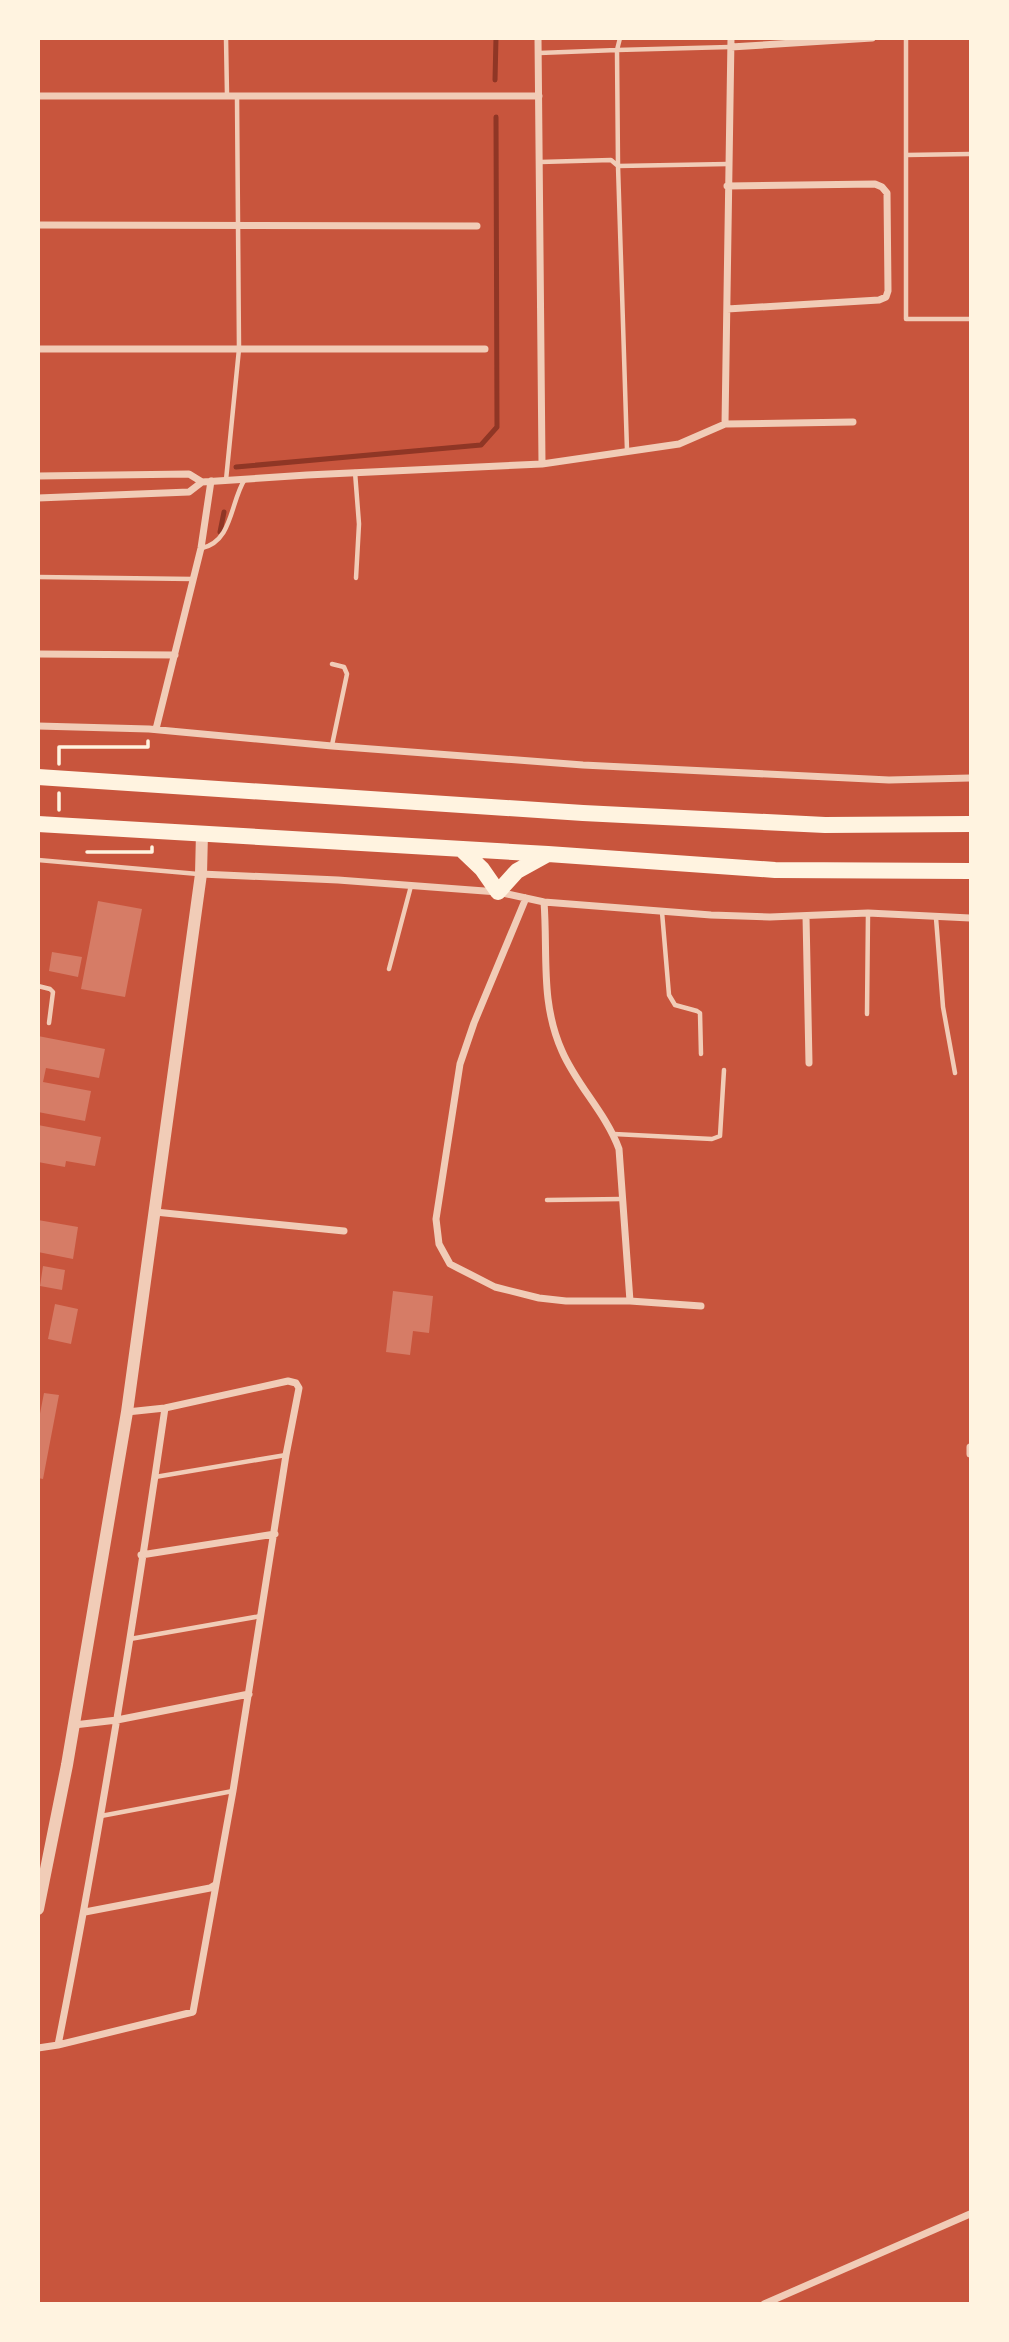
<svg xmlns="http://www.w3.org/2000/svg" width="1009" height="2342" font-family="'Zilla Slab',serif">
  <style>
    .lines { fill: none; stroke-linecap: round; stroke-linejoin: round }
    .stream { stroke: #8f3625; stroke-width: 5 }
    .building { fill: #d67c66 }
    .path { stroke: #fff3e0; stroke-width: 3.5 }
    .service { stroke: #f1ccb7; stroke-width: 4.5 }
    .minor { stroke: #f1ccb7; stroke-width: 7 }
    .tertiary { stroke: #f1ccb7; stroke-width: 12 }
    .trunk { stroke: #fff3e0; stroke-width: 16 }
  </style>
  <rect width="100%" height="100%" fill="#c8553d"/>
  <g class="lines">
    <path class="stream" d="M495,80l1,-42
      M236,467l245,-22 16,-18 -1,-310
      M220,532l4,-20"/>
  </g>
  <path class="building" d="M98,901l44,8 -17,88 -44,-8z
    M52,952l30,5 -4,20 -29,-6z
    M38,1036l67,13 -6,29 -53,-10 -3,14 48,9 -6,30 -47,-9z
    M38,1125l63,12 -6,29 -29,-5 -1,6 -27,-5z
    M38,1220l40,7 -5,32 -35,-7z
    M43,1266l22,4 -3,20 -22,-4z
    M393,1291l40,5 -4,37 -16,-2 -3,24 -24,-3z
    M55,1304l23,5 -7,35 -23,-5z
    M44,1393l15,2 -16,84 -5,-1v-54z"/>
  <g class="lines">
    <path class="path" d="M59,764v-17h89v-6
      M59,793v17
      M87,852h65v-5"/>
    <path class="service" d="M226,38l1,57
      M906,38v281h64
      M539,53l78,-3 3,-12
      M906,155l64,-1
      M540,162l71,-2 7,6 9,284
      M728,164l-110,2 -1,-116 113,-3
      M355,472l4,52 -3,54
      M226,480l13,-131 -2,-253
      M202,548c31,-7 28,-46 43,-69
      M38,577l155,2
      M332,664l12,3 3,7 -15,71
      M38,860l160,14
      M662,912l7,83 6,10 22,6 3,2 1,41
      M936,918l7,89 12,66
      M389,969l22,-83
      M38,986l12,3 3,3 -4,31
      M867,1014l1,-101
      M614,1134l98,5 8,-3 4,-66
      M547,1200l75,-1
      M155,1477l131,-22
      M130,1639l131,-23
      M101,1816l132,-25"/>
    <path class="minor" d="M538,38l4,426
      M731,47l141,-9
      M38,96h501
      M38,225l439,1
      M727,309l152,-9 7,-3 2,-6 -1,-98 -5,-6 -7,-3 -148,2
      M38,349h447
      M725,424l6,-386
      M38,476l151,-2 13,8
      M202,482l105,-7 235,-11 137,-20 46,-20 128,-2
      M38,498l151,-6 13,-10
      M38,654l137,1
      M38,726l111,3 183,17 251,19 306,15 81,-2
      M156,729l45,-181 10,-67
      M201,874l137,6 160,12 46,10 167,13 59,2 98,-4 102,5
      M526,898l-52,125 -14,41 -24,155 3,25 11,20 45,23 44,11 27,3h64l71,5
      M544,902c4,52 -4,100 18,149 15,35 44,62 57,98l11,152
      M806,916l3,147
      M155,1212l189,19
      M970,1447v7
      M141,1555l134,-21
      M74,1725l43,-5 132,-26
      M85,1912l125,-24 5,-3
      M58,2045l135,-33 40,-221 53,-336 13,-67 -3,-5 -8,-2 -123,27 -38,4
      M38,2048l20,-3c42,-211 76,-424 107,-637
      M764,2304l206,-90"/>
    <path class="tertiary" d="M38,1909l29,-144 60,-353 74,-538 1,-41"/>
    <path class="trunk" d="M38,777l545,36 242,12 145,-1
      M38,824l510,30 227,16 195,1
      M461,849l21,20 16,23 19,-21 29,-16"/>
  </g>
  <rect width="1009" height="2342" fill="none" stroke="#fff3e0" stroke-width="80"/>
</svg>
